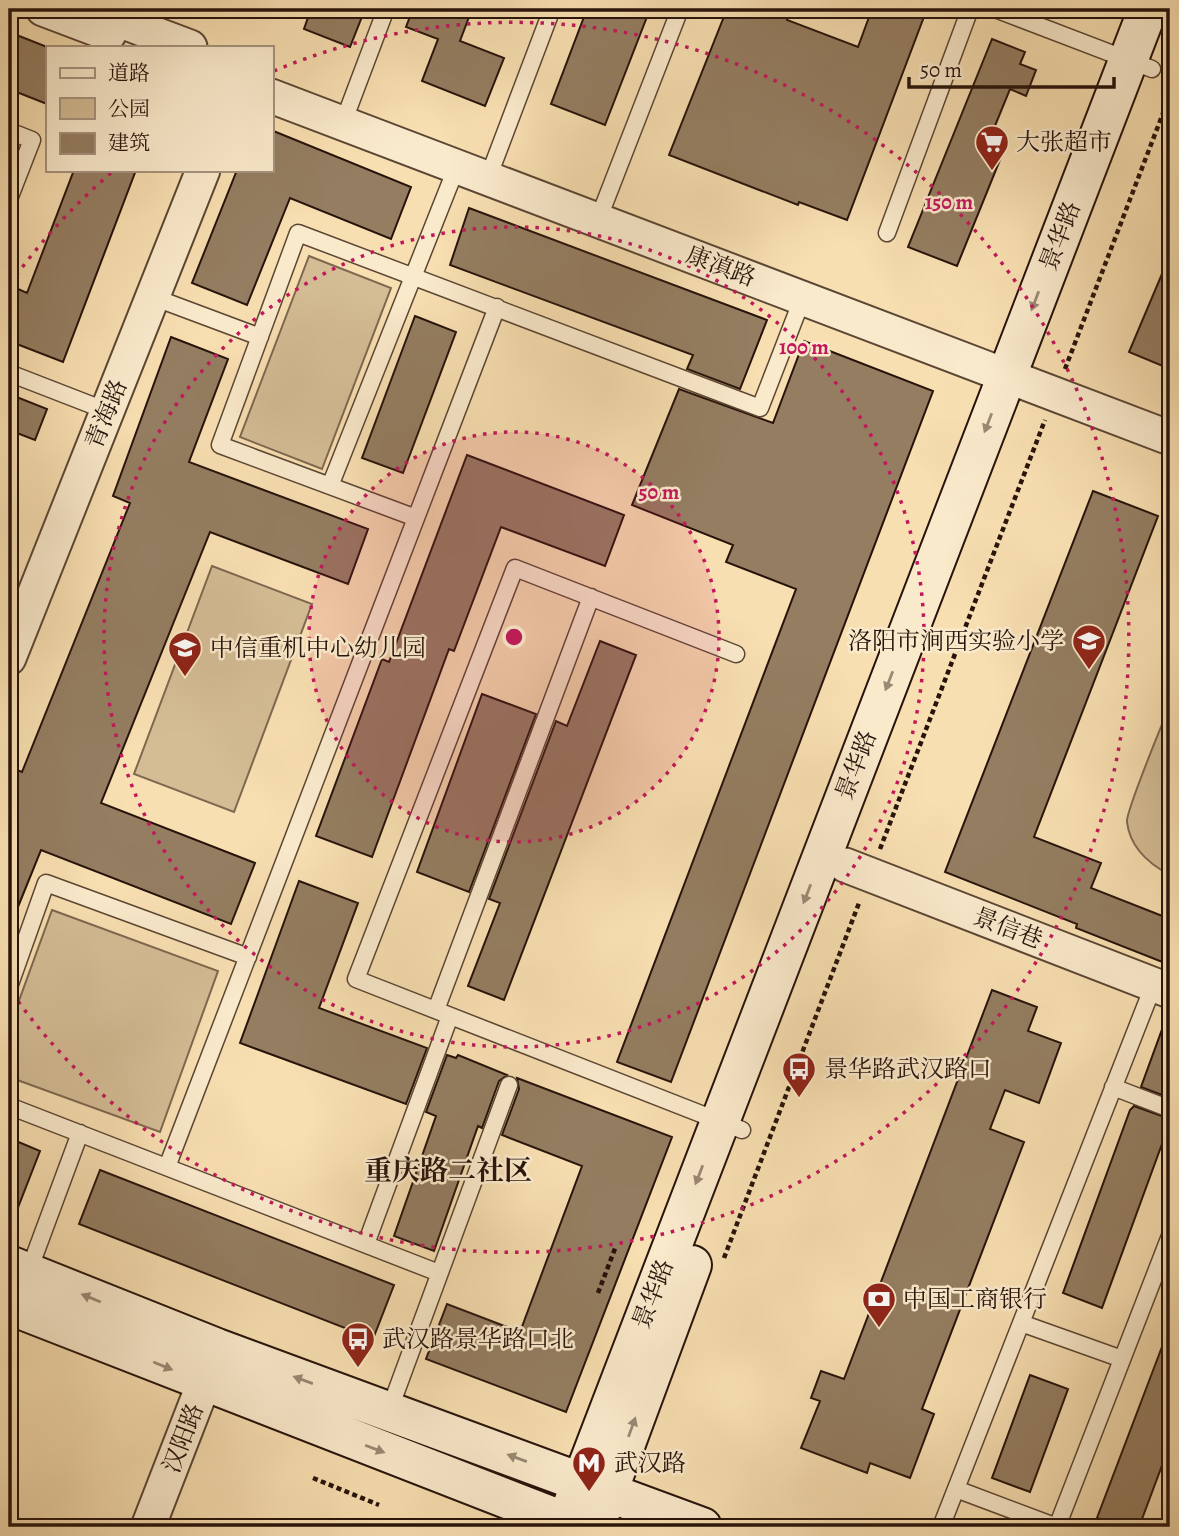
<svg xmlns="http://www.w3.org/2000/svg" width="1179" height="1536" font-family="Alegreya,'Noto Serif SC',serif">
  <style>
    .green { fill: #d4bc95; stroke: #7e6850; stroke-width: 2 }
    .building { fill: #947d61; stroke: #27130b; stroke-width: 2 }
    .lines { fill: none; stroke-linecap: round; stroke-linejoin: round }
    .lane-casing { stroke: #5b4634; stroke-width: 19 }
    .street-casing { stroke: #5b4634; stroke-width: 37 }
    .secondary-casing { stroke: #27130b; stroke-width: 42 }
    .path { stroke: #27130b; stroke-width: 4.5; stroke-dasharray: 5 3.5; stroke-linecap: butt }
    .lane { stroke: #faeacc; stroke-width: 16 }
    .street { stroke: #faeacc; stroke-width: 33 }
    .secondary { stroke: #faeacc; stroke-width: 38 }
    .oneway { fill: #9b8975 }
    .ring { fill: none; stroke: #c2185b; stroke-width: 3.5; stroke-dasharray: 3.5 7 }
    .labels { text-anchor: middle; stroke-width: 5; stroke-linejoin: round; paint-order: stroke }
    .poi-label { font-size: 24px; fill: #27130b; stroke: #faeacc; text-anchor: start }
    .street-label { font-size: 24px; fill: #27130b; stroke: #faeacc }
    .quarter-label { font-size: 28px; font-weight: bold; fill: #27130b; stroke: #faeacc }
    .centre { fill: #c2185b; stroke: #faeacc; stroke-width: 3.5 }
    .ring-label { font-size: 21px; text-anchor: middle; font-weight: bold; fill: #c2185b; stroke: #faeacc; stroke-width: 5; stroke-linejoin: round; paint-order: stroke }
  </style>
  <rect width="100%" height="100%" fill="#f8dfb1"/>
  <filter id="stains"><feTurbulence type="fractalNoise" baseFrequency=".00286" numOctaves="4"/><feColorMatrix values="0 0 0 0 .2 0 0 0 0 .09 0 0 0 0 .02 0 0 0 .5 -.17"/></filter>
  <radialGradient id="worn" r=".72"><stop offset=".6" stop-color="#630" stop-opacity="0"/><stop offset="1" stop-color="#630" stop-opacity=".3"/></radialGradient>
  <path class="green" d="M309,256l82,32 -69,181 -82,-32z
    M212,566l100,38 -78,208 -100,-38z
    M1170,704v171c-21,-11 -40,-27 -43,-53 -2,-10 37,-101 43,-118z
    M52,910l166,61 -58,161 -151,-55v-49z"/>
  <path class="building" d="M311,9h54l-15,38 -46,-18z
    M413,9h59l-12,32 44,17 -19,48 -63,-25 16,-42 -32,-12z
    M587,9h63l-45,116 -54,-21z
    M727,9h64l-4,11 71,27 14,-38h39l14,5 -78,206 -48,-18 -1,3 -129,-50z
    M9,32l38,15v57l-38,-15z
    M992,39l33,13 -5,12 16,6 -10,26 -16,-7 -20,49 16,7 -49,121 -49,-19z
    M271,130l140,57 -20,52 -101,-41 -43,107 -55,-22 45,-113h34z
    M74,170h62l-73,192 -54,-21v-56l18,8z
    M469,208l298,112 -27,69 -53,-20 6,-14 -243,-90z
    M1170,255v114l-41,-17z
    M415,316l41,16 -53,141 -41,-15z
    M171,337l57,22 -39,103 179,67 -20,55 -138,-52 -109,271 154,60 -24,61 -190,-74 -32,79v-162l13,5 108,-269 -17,-7z
    M804,341l129,50 -262,691 -54,-20 179,-473 -70,-27 7,-17 -101,-40 47,-116 94,34z
    M9,394l38,15 -12,31 -26,-10z
    M467,455l157,60 -19,51 -104,-39 -47,124 -5,-2 -77,208 -56,-21 66,-177 7,3z
    M1093,491l65,25 -124,321 67,26 -10,25 79,31v46l-94,-37 1,-4 -132,-52z
    M600,641l36,14 -132,345 -36,-14 32,-83 -11,-4 67,-178 11,5z
    M482,694l54,20 -67,178 -52,-20z
    M299,881l59,22 -39,105 108,40 -21,56 -166,-61z
    M992,990l45,17 -9,24 33,12 -22,60 -34,-13 -15,39 34,13 -102,267 12,5 -24,64 -40,-15 -3,10 -66,-25 19,-47 -9,-3 10,-27 23,8z
    M1168,1013l2,1v84l-29,-11z
    M447,1055l9,3 2,-3 49,20 -8,6 -17,47 -4,-2 -44,125 -40,-15 42,-120 -10,-4z
    M517,1078l155,59 -106,275 -140,-53 21,-55 73,28 62,-166 -80,-31 17,-46z
    M1134,1106l36,13v3l-68,186 -39,-15 67,-183z
    M9,1138l31,13 -30,77h-1z
    M100,1170l294,115 -21,54 -294,-115z
    M1168,1331l2,113 -31,83h-17l-25,-9z
    M1030,1375l38,14 -38,103 -38,-14z"/>
  <g class="lines">
    <g class="lane-casing">
      <path id="lane" d="M995,9l157,60
        M343,123l43,-114
        M9,131l23,9 -23,59
        M488,178l64,-169
        M598,220l82,-211
        M887,233l83,-224
        M153,297l107,40
        M9,373l98,38
        M330,486l127,-320
        M416,518l-196,-73 78,-212 462,175 43,-111
        M736,654l-221,-86 -159,411 386,151
        M9,987l37,-104 202,74
        M436,1010l155,-413
        M1113,1087l57,22
        M9,1106l430,167
        M167,1167l330,-860
        M366,1244l84,-228
        M28,1273l52,-140
        M1021,1323l101,36
        M389,1411l120,-326
        M956,1489l101,38
        M941,1527l213,-543
        M1057,1527l113,-291"/>
    </g>
    <g class="street-casing">
      <path id="street" d="M43,9l66,25
        M89,9l101,38
        M271,96l899,342
        M9,658l194,-488
        M845,865l325,126
        M148,1527l66,-170"/>
    </g>
    <g class="secondary-casing">
      <path id="secondary" d="M9,1265l208,83 485,179
        M9,1305l570,222
        M566,1522l582,-1513
        M595,1527l97,-262"/>
    </g>
    <path class="path" d="M1065,369l105,-274
      M880,849l165,-429
      M724,1258l135,-355
      M598,1293l18,-47
      M313,1478l66,27"/>
    <use href="#lane" class="lane"/>
    <use href="#street" class="street"/>
    <use href="#secondary" class="secondary"/>
  </g>
  <defs><path id="oneway-solid" d="M-6-.8H1V-3.2L6.5 0L1 3.2V.8H-6Z" transform="scale(1.75)"/></defs>
  <g class="oneway">
    <use href="#oneway-solid" transform="translate(1035 301) rotate(111)"/>
    <use href="#oneway-solid" transform="translate(988 423) rotate(111)"/>
    <use href="#oneway-solid" transform="translate(889 681) rotate(111)"/>
    <use href="#oneway-solid" transform="translate(807 894) rotate(111)"/>
    <use href="#oneway-solid" transform="translate(699 1175) rotate(111)"/>
    <use href="#oneway-solid" transform="translate(91 1298) rotate(-158)"/>
    <use href="#oneway-solid" transform="translate(163 1366) rotate(22)"/>
    <use href="#oneway-solid" transform="translate(303 1380) rotate(-160)"/>
    <use href="#oneway-solid" transform="translate(632 1427) rotate(-70)"/>
    <use href="#oneway-solid" transform="translate(375 1449) rotate(21)"/>
    <use href="#oneway-solid" transform="translate(517 1458) rotate(-160)"/>
  </g>
  <circle cx="514" cy="637" r="205" fill="#c2185b" fill-opacity=".12"/>
  <g class="ring">
    <circle cx="514" cy="637" r="205"/>
    <circle cx="514" cy="637" r="410"/>
    <path d="M10 284A615 615 0 0 1 111 173M274 71A615 615 0 1 1 10 990"/>
  </g>
  <defs>
    <g id="supermarket-pin" transform="scale(1.75)"><path d="M0 17L-7.5 6A9.5 9.5 0 1 1 7.5 6Z" fill="#8f2418" stroke="#faeacc"/><path d="M-6-5.5h2.5l.6 2H6L4.5 2H-2.5L-4.4-4H-6ZM-1.5 3.2a1.3 1.3 0 1 0 .1 0ZM3 3.2a1.3 1.3 0 1 0 .1 0Z" fill="#fff"/></g>
    <g id="school-pin" transform="scale(1.75)"><path d="M0 17L-7.5 6A9.5 9.5 0 1 1 7.5 6Z" fill="#8f2418" stroke="#faeacc"/><path d="M0-5L7-2L0 1L-7-2ZM-4 1L0 2.5L4 1V4Q0 6-4 4Z" fill="#fff"/></g>
    <g id="bus-pin" transform="scale(1.75)"><path d="M0 17L-7.5 6A9.5 9.5 0 1 1 7.5 6Z" fill="#8f2418" stroke="#faeacc"/><path d="M-5-6H5V4H4V6H2V4H-2V6H-4V4H-5ZM-3.5-4V0h7V-4ZM-3.5 1.2v1.5H-2V1.2ZM2 1.2v1.5H3.5V1.2Z" fill="#fff"/></g>
    <g id="bank-pin" transform="scale(1.75)"><path d="M0 17L-7.5 6A9.5 9.5 0 1 1 7.5 6Z" fill="#8f2418" stroke="#faeacc"/><path d="M-6-4H6V4H-6ZM0-2.3a2.3 2.3 0 1 0 0 4.6a2.3 2.3 0 1 0 0-4.6Z" fill="#fff"/></g>
    <g id="metro-pin" transform="scale(1.75)"><path d="M0 17L-7.5 6A9.5 9.5 0 1 1 7.5 6Z" fill="#8f2418" stroke="#faeacc"/><path d="M-5.5 5V-5H-3L0 0L3-5H5.5V5H3V-.5L0 4L-3-.5V5Z" fill="#fff"/></g>
  </defs>
  <g fill-rule="evenodd">
    <use href="#supermarket-pin" x="992" y="142"/>
    <use href="#school-pin" x="1089" y="641"/>
    <use href="#school-pin" x="185" y="648"/>
    <use href="#bus-pin" x="799" y="1069"/>
    <use href="#bank-pin" x="879" y="1299"/>
    <use href="#bus-pin" x="358" y="1339"/>
    <use href="#metro-pin" x="589" y="1463"/>
  </g>
  <g class="labels">
    <g class="poi-label">
      <text x="1016" y="150">大张超市</text>
      <text x="1064" y="649" text-anchor="end">洛阳市涧西实验小学</text>
      <text x="210" y="656">中信重机中心幼儿园</text>
      <text x="824" y="1077">景华路武汉路口</text>
      <text x="903" y="1307">中国工商银行</text>
      <text x="382" y="1347">武汉路景华路口北</text>
      <text x="614" y="1471">武汉路</text>
    </g>
    <g class="street-label">
      <text transform="translate(1060 236) rotate(-69)" y="8">景华路</text>
      <text transform="translate(721 266) rotate(21)" y="8">康滇路</text>
      <text transform="translate(106 414) rotate(-68)" y="8">青海路</text>
      <text transform="translate(856 765) rotate(-69)" y="8">景华路</text>
      <text transform="translate(1008 928) rotate(21)" y="8">景信巷</text>
      <text transform="translate(653 1294) rotate(-69)" y="8">景华路</text>
      <text transform="translate(183 1438) rotate(-69)" y="8">汉阳路</text>
    </g>
    <g class="quarter-label">
      <text x="448" y="1180">重庆路二社区</text>
    </g>
  </g>
  <circle cx="514" cy="637" r="10" class="centre"/>
  <g class="ring-label">
    <text x="949" y="209">150 m</text>
    <text x="804" y="354">100 m</text>
    <text x="659" y="499">50 m</text>
  </g>
  <rect width="1179" height="1536" fill="none" stroke="#f8dfb1" stroke-width="35"/>
  <rect x="10" y="10" width="1158" height="1515" fill="none" stroke="#27130b" stroke-width="3.5"/>
  <rect x="18" y="18" width="1144" height="1501" fill="none" stroke="#27130b" stroke-width="2"/>
  <rect x="46" y="46" width="228" height="126" fill="#faeacc" stroke="#a6947f" stroke-width="2"/>
  <rect x="60" y="68" width="35" height="10" fill="#faeacc" stroke="#a6947f" stroke-width="2"/>
  <text x="108" y="80" font-size="21" fill="#27130b">道路</text>
  <rect x="60" y="98" width="35" height="21" fill="#d4bc95" stroke="#a6947f" stroke-width="2"/>
  <text x="108" y="116" font-size="21" fill="#27130b">公园</text>
  <rect x="60" y="133" width="35" height="21" fill="#947d61" stroke="#a6947f" stroke-width="2"/>
  <text x="108" y="150" font-size="21" fill="#27130b">建筑</text>
  <path d="M909 77v10h205v-10" fill="none" stroke="#27130b" stroke-width="3.5"/>
  <text x="920" y="77" font-size="21" fill="#27130b" stroke="#faeacc" stroke-width="5" paint-order="stroke">50 m</text>
  <rect width="100%" height="100%" filter="url(#stains)"/>
  <rect width="100%" height="100%" fill="url(#worn)"/>
</svg>
